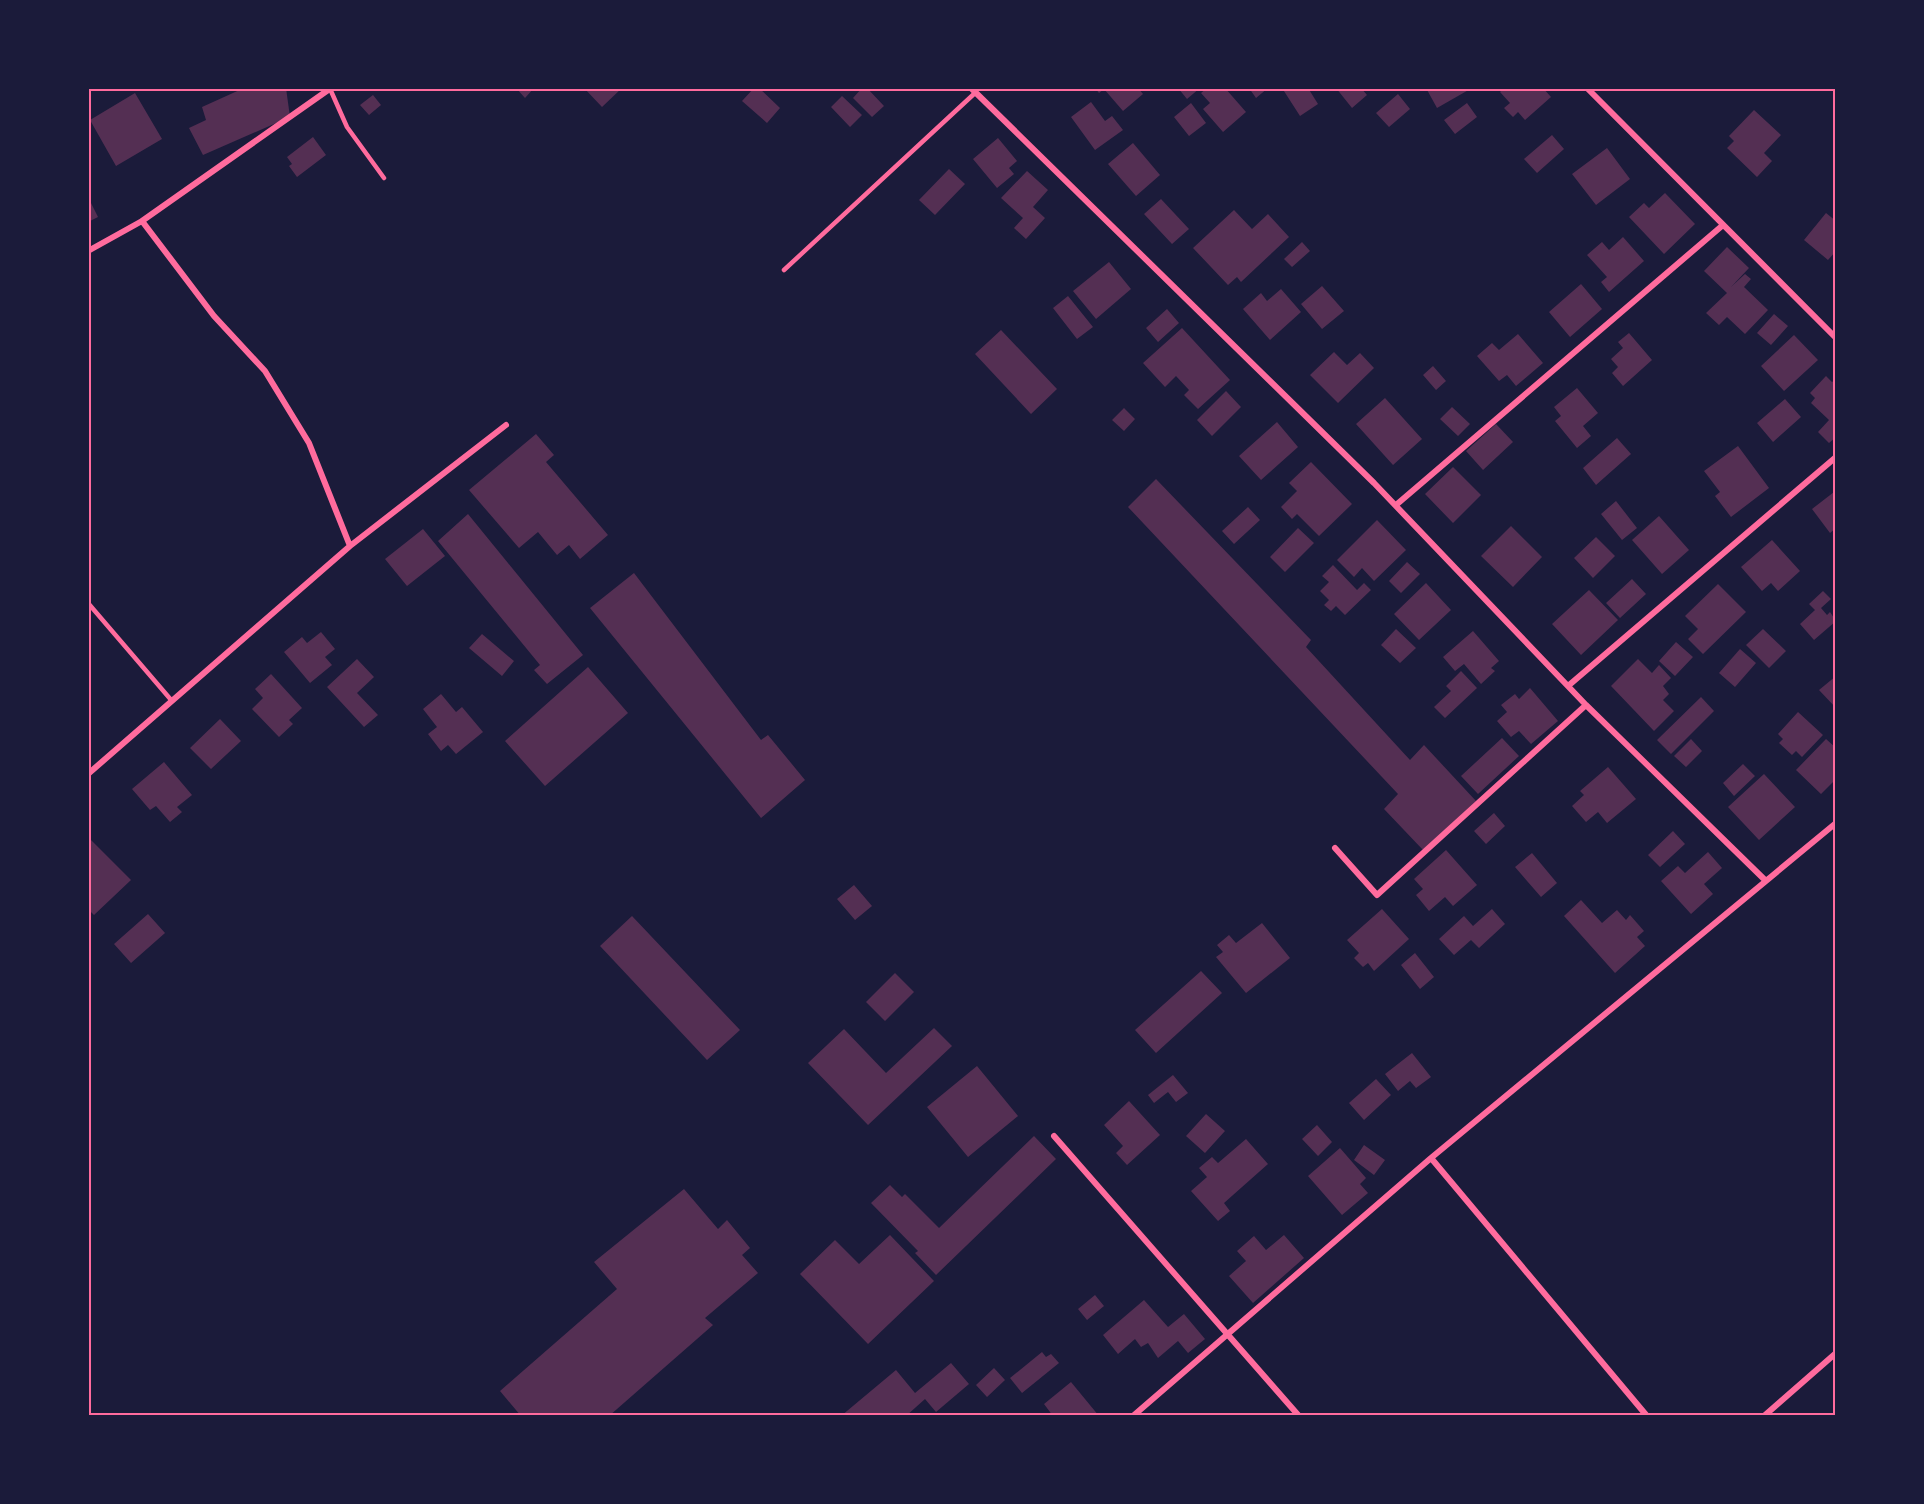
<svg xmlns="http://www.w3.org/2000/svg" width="1924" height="1504" font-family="Overpass,sans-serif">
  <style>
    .building { fill: #542f53 }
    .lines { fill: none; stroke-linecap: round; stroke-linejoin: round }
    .service { stroke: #ff6b9d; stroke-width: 4.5 }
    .minor { stroke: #ff6b9d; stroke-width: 6 }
    .neatline { fill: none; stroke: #ff6b9d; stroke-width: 2 }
  </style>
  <rect width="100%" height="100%" fill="#1b1b3a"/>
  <path class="building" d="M244,88h42l4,29 -87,38 -14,-27 17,-8 -4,-13z
    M516,88h18l-9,10z
    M584,88h38l-20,19z
    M754,88h5l21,20 -13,15 -25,-22z
    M862,88h5l17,18 -12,11 -19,-19z
    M1095,88h43l5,6 -20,17 -19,-22 -5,4z
    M1178,88h22l-13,11z
    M1207,88h18l21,24 -23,20 -20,-23 7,-6 -9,-10z
    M1249,88h19l-12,10z
    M1282,88h26l10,16 -18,12z
    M1336,88h25l6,7 -15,13z
    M1426,88h46l-35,20z
    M1504,88h39l8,9 -26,23 -7,-8 -5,5 -9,-9 6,-5 -10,-11z
    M135,93l27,46 -46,27 -26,-46z
    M1398,94l12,15 -21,18 -13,-14z
    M373,95l8,10 -12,10 -9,-10z
    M842,96l20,19 -12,12 -19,-20z
    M1091,102l14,19 7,-5 11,14 -28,20 -24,-33z
    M1191,103l15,20 -17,13 -15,-19z
    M1467,103l10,14 -22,17 -11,-14z
    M1754,110l27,25 -17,18 8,8 -15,16 -30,-29 7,-7 -5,-5z
    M1552,135l12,14 -27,24 -13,-14z
    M313,137l13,18 -29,22 -8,-11 3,-2 -5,-7z
    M998,138l19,23 -8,7 5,6 -17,14 -24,-29z
    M1133,143l27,32 -24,21 -28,-32z
    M1607,148l23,31 -34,26 -24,-31z
    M949,169l16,15 -30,31 -16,-15z
    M1027,171l21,19 -15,17 12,11 -19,21 -12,-11 9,-10 -22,-20z
    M1665,193l30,31 -31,30 -35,-37 15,-14 5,5z
    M88,197l10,20 -10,5z
    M1161,199l28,30 -17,15 -28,-30z
    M1234,210l18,19 16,-15 21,23 -48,45 -4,-5 -9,8 -35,-37z
    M1826,213l10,8v30l-8,9 -24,-20z
    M1623,237l21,24 -35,31 -8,-10 6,-5 -20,-22 15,-13 7,8z
    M1302,242l8,9 -18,16 -8,-8z
    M1727,247l22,21 -18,19 14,-13 6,5 -7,8 24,23 -23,24 -18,-17 -8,8 -13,-12 21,-20 -23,-22z
    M1109,262l22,27 -35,30 -23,-28z
    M1581,284l21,25 -32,28 -21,-25z
    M1322,286l22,25 -22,18 -21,-25z
    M1281,289l20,23 -31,28 -27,-31 18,-16 6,8z
    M1068,296l25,31 -16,12 -24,-31z
    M1167,309l12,14 -21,19 -12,-14z
    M1774,314l14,12 -17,19 -14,-12z
    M1182,328l48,52 -32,29 -14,-14 5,-5 -13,-14 -11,11 -22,-24z
    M1001,330l56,59 -26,25 -56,-60z
    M1629,333l23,27 -29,26 -11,-13 6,-6 -7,-8 12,-11 -5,-6z
    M1518,334l25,29 -27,23 -9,-11 -8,6 -22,-25 15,-13 7,7z
    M1794,335l24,25 -34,31 -23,-25z
    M1334,352l13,13 13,-12 14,15 -36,35 -28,-28z
    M1433,366l13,15 -10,9 -13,-15z
    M1826,376l6,6 4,-3v58l-7,6 -11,-11 11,-12 -18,-17 4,-5 -5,-5z
    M1577,388l21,25 -15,13 8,10 -14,12 -22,-27 6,-5 -7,-9z
    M1226,391l15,16 -29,29 -15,-16z
    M1385,398l37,41 -29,26 -37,-41z
    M1785,399l16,18 -28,25 -16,-19z
    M1452,407l18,17 -12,12 -18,-17z
    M1124,408l11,11 -11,12 -12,-11z
    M1277,422l21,25 -37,33 -22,-24z
    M1496,424l17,18 -30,28 -17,-19z
    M536,434l18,21 -8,7 62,73 -28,24 -11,-14 -12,10 -19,-23 -19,16 -50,-58z
    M1617,438l14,16 -35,31 -13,-17z
    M1738,446l31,42 -38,29 -16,-21 5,-4 -16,-21z
    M1311,462l41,42 -33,32 -22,-22 -5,5 -11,-12 16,-16 -8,-8z
    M1453,467l28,28 -28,28 -28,-29z
    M1156,479l155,161 -5,7 104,113 14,-15 52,56 -53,49 -39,-41 14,-15 -270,-287z
    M1834,492l2,36 -6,5 -18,-24z
    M1616,501l21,27 -15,12 -21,-26z
    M1248,507l12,13 -26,24 -12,-13z
    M468,514l115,141 -36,29 -13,-14 6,-5 -102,-124z
    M1659,516l30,34 -27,24 -30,-34z
    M1377,520l29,30 -32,31 -12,-13 -8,9 -17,-17z
    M1511,526l31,31 -29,30 -32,-31z
    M1298,528l16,15 -29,29 -15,-15z
    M423,529l22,27 -38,30 -22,-27z
    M1596,537l19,19 -22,22 -19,-20z
    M1772,540l28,31 -22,20 -7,-8 -9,8 -21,-24z
    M1407,562l13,12 -19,19 -12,-12z
    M1333,565l24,25 7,-7 7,7 -26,25 -9,-9 -5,5 -7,-6 5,-5 -9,-9 9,-9 -7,-6z
    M634,573l127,167 7,-5 37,45 -44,38 -171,-210z
    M1632,579l14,15 -26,24 -14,-15z
    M1426,583l25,27 -32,30 -25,-26z
    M1718,584l28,28 -43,42 -15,-15 10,-10 -13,-13z
    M1589,590l29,30 -37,35 -29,-31z
    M1823,591l8,8 -10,9 6,7 3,-3 6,9 -22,19 -14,-16 15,-14 -6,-6z
    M1396,629l20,19 -16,15 -19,-18z
    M1763,629l23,22 -17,17 -23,-23z
    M1473,631l26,30 -8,7 4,3 -14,13 -17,-20 -9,7 -12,-14z
    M321,632l14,17 -10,8 7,8 -22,18 -26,-31 18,-15 5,6z
    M482,634l32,27 -12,15 -33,-28z
    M1676,642l17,15 -18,19 -16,-15z
    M1740,649l16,14 -21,24 -16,-14z
    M357,659l17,18 -17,16 21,22 -14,12 -37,-40z
    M1638,659l14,14 7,-8 12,13 -8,8 6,8 -6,6 11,11 -20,20 -43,-45z
    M588,667l40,46 -83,73 -40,-45z
    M1461,671l16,17 -32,30 -11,-11 17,-16 -5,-5z
    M271,674l31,34 -13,12 4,4 -14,13 -27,-28 11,-11 -8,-9z
    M1836,676v32l-17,-18z
    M1530,688l28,33 -27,23 -12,-13 -8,6 -14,-16 10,-9 -6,-7 14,-11 4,5z
    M441,694l15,18 6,-5 21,25 -27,22 -8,-9 -7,6 -13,-17 9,-7 -14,-18z
    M1701,697l13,14 -43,43 -14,-14z
    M1798,712l25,23 -21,22 -6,-6 -4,4 -13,-12 4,-4 -5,-5z
    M220,719l21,22 -30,28 -21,-21z
    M1502,738l17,18 -41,38 -17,-18z
    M1691,739l11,12 -16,16 -12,-11z
    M1826,739l10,9v31l-15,15 -25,-24z
    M164,762l28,33 -15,12 5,5 -12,10 -14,-16 -6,4 -18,-21z
    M1743,764l12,12 -21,20 -11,-13z
    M1608,767l28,32 -29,24 -9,-11 -12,10 -14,-16 12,-11 -4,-4z
    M1764,774l31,33 -36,33 -31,-33z
    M1494,813l11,13 -19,18 -12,-13z
    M1673,831l12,13 -25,23 -12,-12z
    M88,837l43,43 -37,35 -6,-6z
    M1446,850l31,35 -24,21 -8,-9 -16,14 -13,-16 7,-6 -9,-10z
    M1708,852l14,16 -18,16 9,10 -22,20 -30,-33 17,-15 7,7z
    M1532,853l25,30 -16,14 -26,-30z
    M854,885l18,21 -17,14 -18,-21z
    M1581,900l21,23 15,-13 9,10 4,-5 14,16 -7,6 8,9 -30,27 -51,-57z
    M1382,909l27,30 -35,32 -6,-8 -5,4 -9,-9 5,-5 -12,-13z
    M1492,909l13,15 -26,24 -8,-8 -17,15 -15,-16 25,-23 9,10z
    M148,914l17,19 -34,30 -17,-19z
    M632,916l108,114 -33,30 -107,-114z
    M1262,923l28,35 -44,35 -30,-36 7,-5 -6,-7 12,-10 7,8z
    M1415,953l19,24 -14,12 -19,-24z
    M1201,971l21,22 -66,60 -21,-23z
    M895,973l19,19 -29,29 -19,-19z
    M934,1028l18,18 -84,79 -60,-62 36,-34 42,44z
    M1412,1053l19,24 -15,11 -6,-7 -12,10 -13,-17z
    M977,1066l41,50 -50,41 -41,-50z
    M1173,1075l15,18 -12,9 -8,-10 -14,11 -6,-8z
    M1376,1079l15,16 -27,25 -15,-17z
    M1129,1101l31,34 -33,30 -11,-12 7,-7 -19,-21z
    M1206,1114l19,17 -20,22 -19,-17z
    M1317,1125l15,17 -14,14 -16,-17z
    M1034,1136l22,23 -120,116 -21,-22 3,-2 -47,-48 19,-18 12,12 3,-3 34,34z
    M1246,1139l22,25 -44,39 6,8 -12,10 -27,-30 16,-14 -8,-9 13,-11 6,6z
    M1364,1145l21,15 -11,15 -20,-15z
    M1340,1148l26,30 -6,6 8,9 -26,22 -34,-39z
    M684,1189l34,40 9,-9 23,28 -8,7 16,18 -53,45 8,7 -104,91h-88l-21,-25 117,-102 -23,-27z
    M890,1235l44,46 -66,63 -68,-70 35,-34 24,24z
    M1284,1235l20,23 -51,45 -24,-27 17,-15 -9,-10 17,-15 12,14z
    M1095,1295l9,11 -17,14 -9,-11z
    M1144,1300l24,27 16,-13 21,25 -17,14 -10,-12 -20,17 -10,-15 -7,4 -6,-8 -17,15 -15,-19z
    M1042,1352l4,5 5,-3 8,9 -37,30 -12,-15z
    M951,1363l18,21 -33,28 -11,-13 -19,17h-65l55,-46 19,23z
    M994,1368l11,12 -18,17 -11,-12z
    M1071,1382l28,34h-46l-9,-12z"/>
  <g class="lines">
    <path class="service" d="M331,91l16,36 37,51
      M784,270l191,-177
      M88,603l84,98"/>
    <path class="minor" d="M971,88l403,395 212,222 180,176
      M1587,88l249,250
      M142,221l72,95 51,55 44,72 41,103
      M88,251l54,-30 189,-133
      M1396,505l327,-280
      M1568,686l268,-229
      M88,774l262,-228 156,-121
      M1335,848l42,47 209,-190
      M1054,1136l245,280
      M1431,1158l216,258
      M1133,1416l298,-258 405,-335
      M1764,1416l72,-63"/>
  </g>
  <rect width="1924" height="1504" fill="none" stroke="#1b1b3a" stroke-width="180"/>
  <rect x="90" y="90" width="1744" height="1324" class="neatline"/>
</svg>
